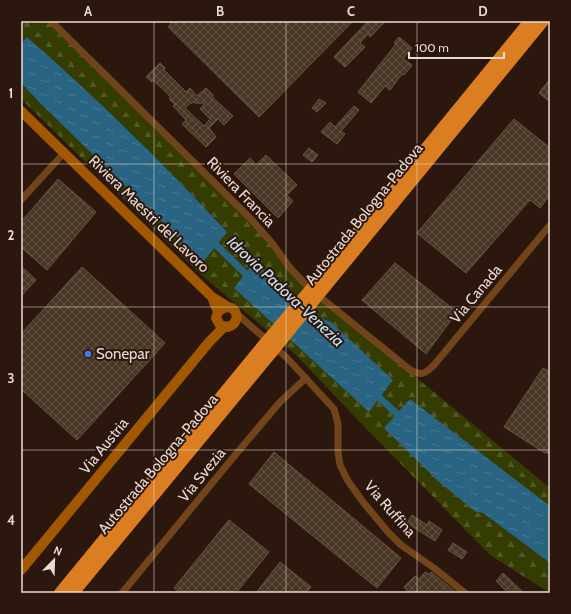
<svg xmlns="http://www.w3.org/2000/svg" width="571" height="614" font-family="Cabin,sans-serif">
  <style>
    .forest { fill: url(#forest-firs); fill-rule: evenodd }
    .water { fill: url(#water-ripples) }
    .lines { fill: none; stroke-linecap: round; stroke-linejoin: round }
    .canal { stroke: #296582; stroke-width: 7 }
    .building { fill: url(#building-cross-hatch); stroke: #695643; fill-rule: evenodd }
    .street { stroke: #72441a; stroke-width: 7 }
    .secondary { stroke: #a25800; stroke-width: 10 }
    .highway { stroke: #db7e21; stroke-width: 12 }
    .highway-bridge { stroke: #db7e21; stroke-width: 12 }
    .grid { fill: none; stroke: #eadad4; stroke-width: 1; stroke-opacity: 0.55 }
    .shop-dot { fill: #3f7fe0; stroke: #2c170e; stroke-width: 1.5 }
    .labels { text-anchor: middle; stroke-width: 4; stroke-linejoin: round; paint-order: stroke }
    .street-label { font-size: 15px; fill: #eadad4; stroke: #2c170e }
    .poi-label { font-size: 15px; fill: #eadad4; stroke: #2c170e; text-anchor: start }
    .water-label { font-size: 16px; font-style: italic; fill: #cae2ef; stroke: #2c170e }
    .neatline { fill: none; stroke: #eadad4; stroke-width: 1.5 }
    .grid-label { font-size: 13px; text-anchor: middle; font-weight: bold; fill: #eadad4 }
  </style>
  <defs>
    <pattern id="forest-firs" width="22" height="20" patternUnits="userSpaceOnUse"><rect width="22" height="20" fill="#343c01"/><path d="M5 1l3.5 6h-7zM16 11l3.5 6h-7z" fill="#525825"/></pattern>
    <pattern id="water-ripples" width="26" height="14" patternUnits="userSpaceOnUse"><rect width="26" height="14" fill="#296582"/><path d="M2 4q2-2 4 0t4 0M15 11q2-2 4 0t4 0" fill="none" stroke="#487a93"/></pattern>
    <pattern id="building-cross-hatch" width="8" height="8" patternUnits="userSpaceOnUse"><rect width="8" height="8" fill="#483725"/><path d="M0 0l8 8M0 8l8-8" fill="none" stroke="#635344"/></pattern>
  </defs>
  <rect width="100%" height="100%" fill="#2c170e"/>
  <path class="forest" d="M21,21h28l201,197 40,50 41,39 219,181v18l-3,-2 -71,8 7,1 67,50v30l-60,-38 -134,-137 -60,-63 -97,-82 -178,-174v-16l17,18 189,131c-63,-68 -130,-134 -200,-195l-6,5zM255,261l57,53 19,8 61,58 -12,18 -11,13 -65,-60z"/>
  <path class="water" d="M27,37c70,61 137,127 200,195l-24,30 -165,-161 -17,-18v-40z
    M255,261l57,53 19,8 62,58 -24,32 -135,-124z
    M410,399l140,107v57l-67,-50 -7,-1 -37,-30 -55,-54z"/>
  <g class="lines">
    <path class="canal" d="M210,239l41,40
      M373,392l31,28"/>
  </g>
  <path class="building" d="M173,21h180l-94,96 -91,-90z
    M368,21h18l-16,16 -2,-3 -8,9 5,4 -20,20 -11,-10z
    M399,37l13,11 -9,11 9,6 -8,10 -2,-1 -12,16 -5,-4 -14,17 -13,-11 38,-48 -2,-1z
    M160,63l5,5 -1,2 22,22 4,-4 7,8 9,-8 7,7 -1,2 21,19 -9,9 -6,-6 -9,9 7,9 -10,10 -24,-23 4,-4 -13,-14 2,-2 -5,-4v-4l-17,-16 -1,2 -6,-5zM192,102l3,1h10l-5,6 10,10 -6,7 -19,-18z
    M550,79v23l-11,-9z
    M319,99l7,4 -9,9 -5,-4z
    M354,106l5,4 -18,21 4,3 -8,10 -16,-12 9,-10 5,5z
    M514,119l36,29v47l-10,13 -10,-8 -64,73 -49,-40z
    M309,148l9,7 -6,7 -9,-7z
    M266,155l31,30 -10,10 6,6 -15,17 -44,-44 16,-16 6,7z
    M58,179l38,33 -49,58 -26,-23v-25z
    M395,263l62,49 -31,42 -64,-54z
    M21,266l15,14 -15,16z
    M82,267l83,76 -88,97 -56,-51v-55z
    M543,368l7,4v83l-4,-3 -1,1 -41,-26z
    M274,452l127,106 -24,30 -128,-104z
    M412,515l15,10 2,-4 13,9 -7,11 -28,-18z
    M229,520l40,32 -33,41h-56l-6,-5z
    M453,543l14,9 -5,7 -14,-9z
    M280,562l31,25 -5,6h-50z
    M425,572l4,2 2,-2 26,21h-48l-5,-6 11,-11 4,3z
    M503,573l21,20h-16l-12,-12z"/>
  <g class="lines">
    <path class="street" d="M51,21l199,197 22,25 18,25 19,20 100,81c12,7 15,6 25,-4l116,-140
      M21,200l43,-47
      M236,313l51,45 47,51 4,15v28l2,13 8,16 15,21 25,30 13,13 33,23 31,25
      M122,593l109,-133 49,-58 26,-24"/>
    <path class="secondary" d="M21,111l191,186 16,10
      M212,297l6,15 -2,6 4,7 8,2c17,-5 6,-30 -10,-15
      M21,570l189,-229 14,-14"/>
    <path class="highway" d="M317,282l213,-261
      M324,288l219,-267
      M60,593l202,-246
      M73,593l198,-240"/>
    <path class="highway-bridge" d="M262,347l55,-65
      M271,353l53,-65"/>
  </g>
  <path class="grid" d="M154,21v572M286,21v572M417,21v572M21,164h529M21,307h529M21,450h529"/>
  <circle class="shop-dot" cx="88" cy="354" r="4"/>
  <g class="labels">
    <g class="street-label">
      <text transform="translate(241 192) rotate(46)" y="5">Riviera Francia</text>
      <text transform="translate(149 214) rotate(44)" y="5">Riviera Maestri del Lavoro</text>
      <text transform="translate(364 214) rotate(-51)" y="5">Autostrada Bologna-Padova</text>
      <text transform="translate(476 294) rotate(-50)" y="5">Via Canada</text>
      <text transform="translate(104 446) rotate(-51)" y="5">Via Austria</text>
      <text transform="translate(158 464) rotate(-50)" y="5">Autostrada Bologna-Padova</text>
      <text transform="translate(202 475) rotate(-51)" y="5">Via Svezia</text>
      <text transform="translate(390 509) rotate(49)" y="5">Via Ruffina</text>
    </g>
    <g class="poi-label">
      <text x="96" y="359">Sonepar</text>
    </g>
    <g class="water-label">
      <text transform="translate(286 291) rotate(43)" y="6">Idrovia Padova-Venezia</text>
    </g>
  </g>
  <rect width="571" height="614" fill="none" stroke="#2c170e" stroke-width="44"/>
  <g transform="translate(54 560) rotate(23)" stroke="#2c170e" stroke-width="3" paint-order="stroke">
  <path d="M0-3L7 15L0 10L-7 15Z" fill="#eadad4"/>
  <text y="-6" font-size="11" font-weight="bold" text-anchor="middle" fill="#eadad4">N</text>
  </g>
  <path d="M409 52v6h95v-6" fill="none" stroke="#eadad4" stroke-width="2"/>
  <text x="415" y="52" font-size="12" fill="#eadad4" stroke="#2c170e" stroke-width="3" paint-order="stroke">100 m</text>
  <rect x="22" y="22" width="527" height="570" class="neatline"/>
  <g class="grid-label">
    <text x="88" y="16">A</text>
    <text x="220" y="16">B</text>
    <text x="351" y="16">C</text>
    <text x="483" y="16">D</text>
    <text x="11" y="98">1</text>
    <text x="11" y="240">2</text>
    <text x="11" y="383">3</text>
    <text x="11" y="525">4</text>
  </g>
</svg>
